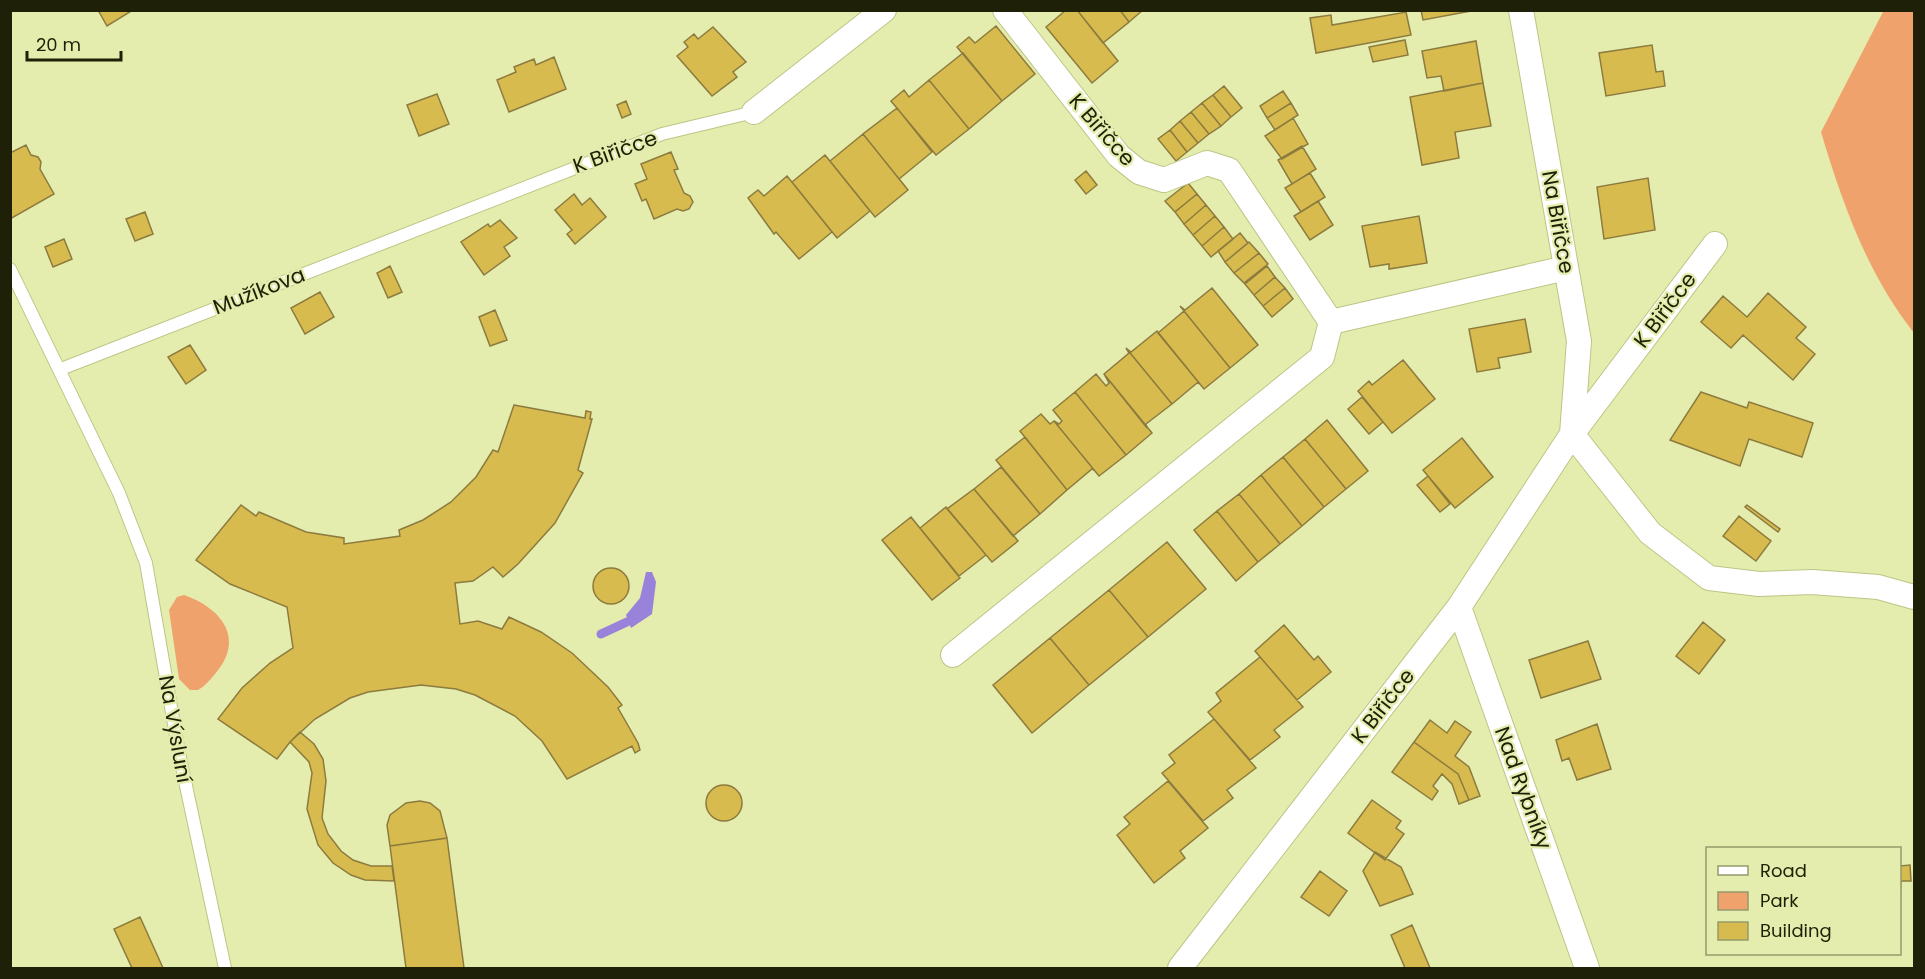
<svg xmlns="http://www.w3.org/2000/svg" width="1925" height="979" font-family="Poppins,sans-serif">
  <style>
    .green { fill: #f0a26d }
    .water { fill: #9882da }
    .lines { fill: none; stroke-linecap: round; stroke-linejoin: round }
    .stream { stroke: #9882da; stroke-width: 9 }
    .building { fill: #d8bb4f; stroke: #8c7b3e; stroke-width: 1.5 }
    .service-casing { stroke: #bdc586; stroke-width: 14 }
    .minor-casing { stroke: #bdc586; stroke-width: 26 }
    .service { stroke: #fff; stroke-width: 12 }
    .minor { stroke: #fff; stroke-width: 24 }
    .labels { text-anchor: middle; stroke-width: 4.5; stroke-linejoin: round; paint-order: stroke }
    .street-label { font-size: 21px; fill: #1e2007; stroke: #e4edad }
  </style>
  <rect width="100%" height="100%" fill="#e4edad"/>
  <path class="green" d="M1884,10l30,1v322c-47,-60 -71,-128 -93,-201z
    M184,595c37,13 62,43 31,79 -5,6 -10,12 -17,16h-8l-11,-11 -10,-69 8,-13z"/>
  <path class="water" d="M646,572h6l4,10 -4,32 -21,14 -5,-13 14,-17z"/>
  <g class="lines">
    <path class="stream" d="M601,634l28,-13"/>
  </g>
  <path class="building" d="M98,10h35l-26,16z
    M1066,10h11l41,51 -26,22 -46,-56z
    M1077,10h43l9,12 -26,21z
    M1120,10h23l-14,12z
    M1421,10h49l1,1 -48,9z
    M1406,12l5,23 -95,18 -6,-35 21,-3 1,10z
    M996,26l39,48 -33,27 -45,-54 12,-10 6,6z
    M713,27l33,35 -13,10 4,5 -25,19 -35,-40 11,-9 -4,-5 10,-8 4,5z
    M1405,40l3,15 -35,7 -4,-15z
    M1476,41l7,42 -39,8 -3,-15 -14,2 -5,-27z
    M1652,45l4,27 7,-1 2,15 -59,10 -7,-43z
    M963,53l39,48 -33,28 -40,-49z
    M554,57l12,32 -57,23 -12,-32 19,-8 -2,-5 20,-8 2,6z
    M929,80l40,49 -33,26 -45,-54 13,-11 5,7z
    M1483,83l8,43 -36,6 4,26 -37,7 -12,-68z
    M1224,86l18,22 -11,9 -18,-22z
    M1283,91l8,12 -24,15 -7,-12z
    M437,94l12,30 -30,12 -12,-31z
    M1213,95l18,22 -10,9 -19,-23z
    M626,101l5,13 -9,4 -5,-13z
    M1202,103l19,23 -12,8 -18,-22z
    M1291,103l7,12 -23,15 -8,-12z
    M897,108l35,44 -33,27 -36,-45z
    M1191,112l18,22 -11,9 -18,-22z
    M1293,118l15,26 -26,15 -17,-23z
    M1180,121l18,22 -11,9 -17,-22z
    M1170,130l17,22 -11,9 -18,-22z
    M863,134l45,56 -33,27 -45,-56z
    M26,145l5,10 7,2 3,5 -1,7 14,25 -44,25v-66z
    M1302,146l14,23 -24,15 -14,-24z
    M671,152l7,17 -4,1 10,23 6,3 3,6 -4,7 -6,2 -6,-2 -23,10 -8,-20 -4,2 -7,-17 12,-5 -6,-15z
    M825,155l45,56 -33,27 -45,-56z
    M1086,171l11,14 -11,9 -11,-14z
    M1310,173l15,24 -24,15 -16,-24z
    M787,176l45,56 -33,27 -23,-27 -2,2 -26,-36 10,-8 6,6z
    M1648,178l7,52 -51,9 -7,-52z
    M1188,183l9,11 -22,18 -10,-11z
    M574,194l8,11 8,-7 16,19 -31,27 -8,-10 5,-4 -17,-20z
    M1197,194l9,11 -22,19 -9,-12z
    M1318,201l15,24 -23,15 -16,-24z
    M1206,205l9,11 -22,19 -9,-11z
    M145,212l8,22 -18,7 -9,-22z
    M1215,216l9,11 -22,19 -9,-11z
    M1419,216l8,47 -38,6v-5l-19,3 -8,-41z
    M500,220l17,18 -13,9 6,9 -26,19 -23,-33 27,-18 2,3z
    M1224,227l9,12 -22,18 -9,-11z
    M1240,233l8,10 -23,19 -7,-11z
    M64,239l8,20 -19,8 -8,-20z
    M1249,242l10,11 -25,20 -9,-11z
    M1259,253l9,11 -24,19 -10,-10z
    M390,266l12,26 -14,6 -11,-25z
    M1267,266l8,11 -21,18 -9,-11z
    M1275,277l10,11 -22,18 -9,-11z
    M1212,288l46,57 -28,23 -50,-62 5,4z
    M1285,288l8,11 -21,18 -9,-11z
    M320,292l14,25 -29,17 -14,-26z
    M1768,293l38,34 -10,11 19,16 -22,26 -50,-45 -12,13 -30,-26 22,-26 24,21z
    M495,310l12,30 -17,6 -11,-29z
    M1184,311l46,57 -26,21 -46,-56z
    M1525,319l6,33 -33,6 2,10 -23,4 -8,-43z
    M1157,331l43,53 -3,-1 -25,21 -46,-56 5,4z
    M190,345l16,25 -20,14 -18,-27z
    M1126,348l46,56 -26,20 1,4 -43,-54 25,-21z
    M1403,360l32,39 -43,34 -34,-42 11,-10 3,4z
    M1096,374l10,12 3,-3 -5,-9 48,59 -26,22 -51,-63z
    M1075,392l51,63 -27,21 -45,-55 5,3 3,-3 -9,-11z
    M1701,392l46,16 2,-6 64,21 -11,34 -53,-18 -9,27 -70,-26z
    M1362,397l21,25 -14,12 -21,-25z
    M514,405l71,13 1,-7 5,1 -1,7h2l-14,51 5,3 -28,50 -37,41 -15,13 -10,-10 -20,14 -18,2 5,41 18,-3 24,8 7,-12 32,15 31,21 36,34 14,18 -4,3 20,35 2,7 -5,3 -3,-7 -65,33 -25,-38 -27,-25 -40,-21 -19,-6 -35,-4 -53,7 -18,6 -35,21 -25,23 -13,17 -59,-40 24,-31 28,-25 23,-15 -6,-41 -57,-23 -34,-24 45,-55 15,11 3,-4 47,20 38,6v6l56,-8 -1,-6 24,-10 28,-18 25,-25 17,-27 5,2z
    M1041,414l9,10 4,-3 41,50 -3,-2 -25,21 -47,-59z
    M1327,420l41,51 -22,18 -41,-50z
    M1025,437l42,53 -27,24 -44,-54z
    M1462,438l31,39 -38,31 -32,-38z
    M1305,439l41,50 -22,18 -41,-50z
    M1283,457l41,50 -22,19 -41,-51z
    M1001,467l39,47 -27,22 -39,-47z
    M1261,475l41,51 -22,18 -41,-50z
    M1428,476l22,28 -10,8 -23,-27z
    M974,489l44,52 -26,21 -45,-53z
    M1239,494l41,50 -22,18 -41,-51z
    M1747,505l33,24 -2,3 -33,-25z
    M946,507l40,48 -27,21 -39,-48z
    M1217,511l41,51 -22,19 -42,-51z
    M1739,516l32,25 -15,20 -33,-25z
    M911,517l49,61 -28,22 -50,-60z
    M1167,542l39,47 -58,48 -39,-47z
    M593 586a18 18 0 1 1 36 0a18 18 0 1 1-36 0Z
    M1109,590l39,47 -59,48 -39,-47z
    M1703,622l22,18 -26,34 -23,-18z
    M1284,625l30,35 4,-4 13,16 -34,28 -42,-49z
    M1050,638l39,47 -57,48 -39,-48z
    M1588,641l13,38 -60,19 -12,-38z
    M1260,657l43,50 -29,23 6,7 -30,23 -42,-48 13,-11 -5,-8z
    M1214,719l42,49 -29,22 6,8 -30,23 -41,-48 13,-10 -6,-8z
    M1430,720l17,13 8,-12 16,11 -16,24 14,11 11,29 -11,4 -11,-26 -44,-32z
    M1597,724l14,45 -34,11 -8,-22 -7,3 -6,-21z
    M300,732l14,12 9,15 3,22 -4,37 6,16 13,17 12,9 18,6h21l2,15 -29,-1 -14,-5 -18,-12 -15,-18 -11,-36 5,-36 -3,-11 -19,-20z
    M1414,742l44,32 11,26 -10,4 -7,-20 -10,-10 -9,12 5,5 -6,9 -40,-28z
    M1168,781l40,47 -28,23 5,7 -31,25 -37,-48 13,-11 -6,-7z
    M706 803a18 18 0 1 1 36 0a18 18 0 1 1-36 0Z
    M1372,800l29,21 -5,7 8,6 -19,26 -37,-27z
    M420,801l10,2 10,8 7,27 -57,8 -3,-21 3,-10 16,-12z
    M447,838l17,130h-58l-16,-122z
    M1375,852l26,15 12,27 -33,12 -17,-35z
    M1900,856v10l10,-1 1,16h-10l-1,15z
    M1320,871l27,20 -18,25 -28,-19z
    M140,917l23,51h-31l-18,-39z
    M1412,925l18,43h-25l-14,-33z"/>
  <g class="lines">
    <g class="service-casing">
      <path id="service" d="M10,269l109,224 27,70 33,190 46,215
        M61,369l601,-235 92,-22"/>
    </g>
    <g class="minor-casing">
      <path id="minor" d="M1005,10l114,146 20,16 25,8 43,-17 22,7 102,152
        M1521,10l58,331 -7,93 78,99 59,45 50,6 53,-2 66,5 36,10
        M754,112l130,-102
        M1459,607l128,361
        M953,655l369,-298 9,-35 235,-54
        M1180,968l279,-361 113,-173 143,-190"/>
    </g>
    <use href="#service" class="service"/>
    <use href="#minor" class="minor"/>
  </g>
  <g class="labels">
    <g class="street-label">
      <text transform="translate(1102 130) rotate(49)" y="7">K Biřičce</text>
      <text transform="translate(615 152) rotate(-20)" y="7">K Biřičce</text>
      <text transform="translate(1558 222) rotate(80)" y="7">Na Biřičce</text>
      <text transform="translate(259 291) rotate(-21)" y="7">Mužíkova</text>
      <text transform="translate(1665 310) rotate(-53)" y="7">K Biřičce</text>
      <text transform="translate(1383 706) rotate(-52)" y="7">K Biřičce</text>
      <text transform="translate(175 729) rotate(80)" y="7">Na Výsluní</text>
      <text transform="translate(1523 788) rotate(70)" y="7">Nad Rybníky</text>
    </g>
  </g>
  <rect width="1925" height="979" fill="none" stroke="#1e2007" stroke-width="24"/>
  <rect x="1706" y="847" width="195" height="108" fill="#e4edad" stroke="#959b6b" stroke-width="1.5"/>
  <rect x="1718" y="866" width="30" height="9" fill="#ffffff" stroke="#959b6b" stroke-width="1.5"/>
  <text x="1760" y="877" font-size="18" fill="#1e2007">Road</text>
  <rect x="1718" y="892" width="30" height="18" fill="#f0a26d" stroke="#959b6b" stroke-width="1.5"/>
  <text x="1760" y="907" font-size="18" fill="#1e2007">Park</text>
  <rect x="1718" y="922" width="30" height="18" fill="#d8bb4f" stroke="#959b6b" stroke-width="1.5"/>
  <text x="1760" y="937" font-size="18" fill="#1e2007">Building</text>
  <path d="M27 51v9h94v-9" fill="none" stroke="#1e2007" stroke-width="3"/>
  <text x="36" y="51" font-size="18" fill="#1e2007" stroke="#e4edad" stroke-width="4.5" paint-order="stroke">20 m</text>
</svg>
